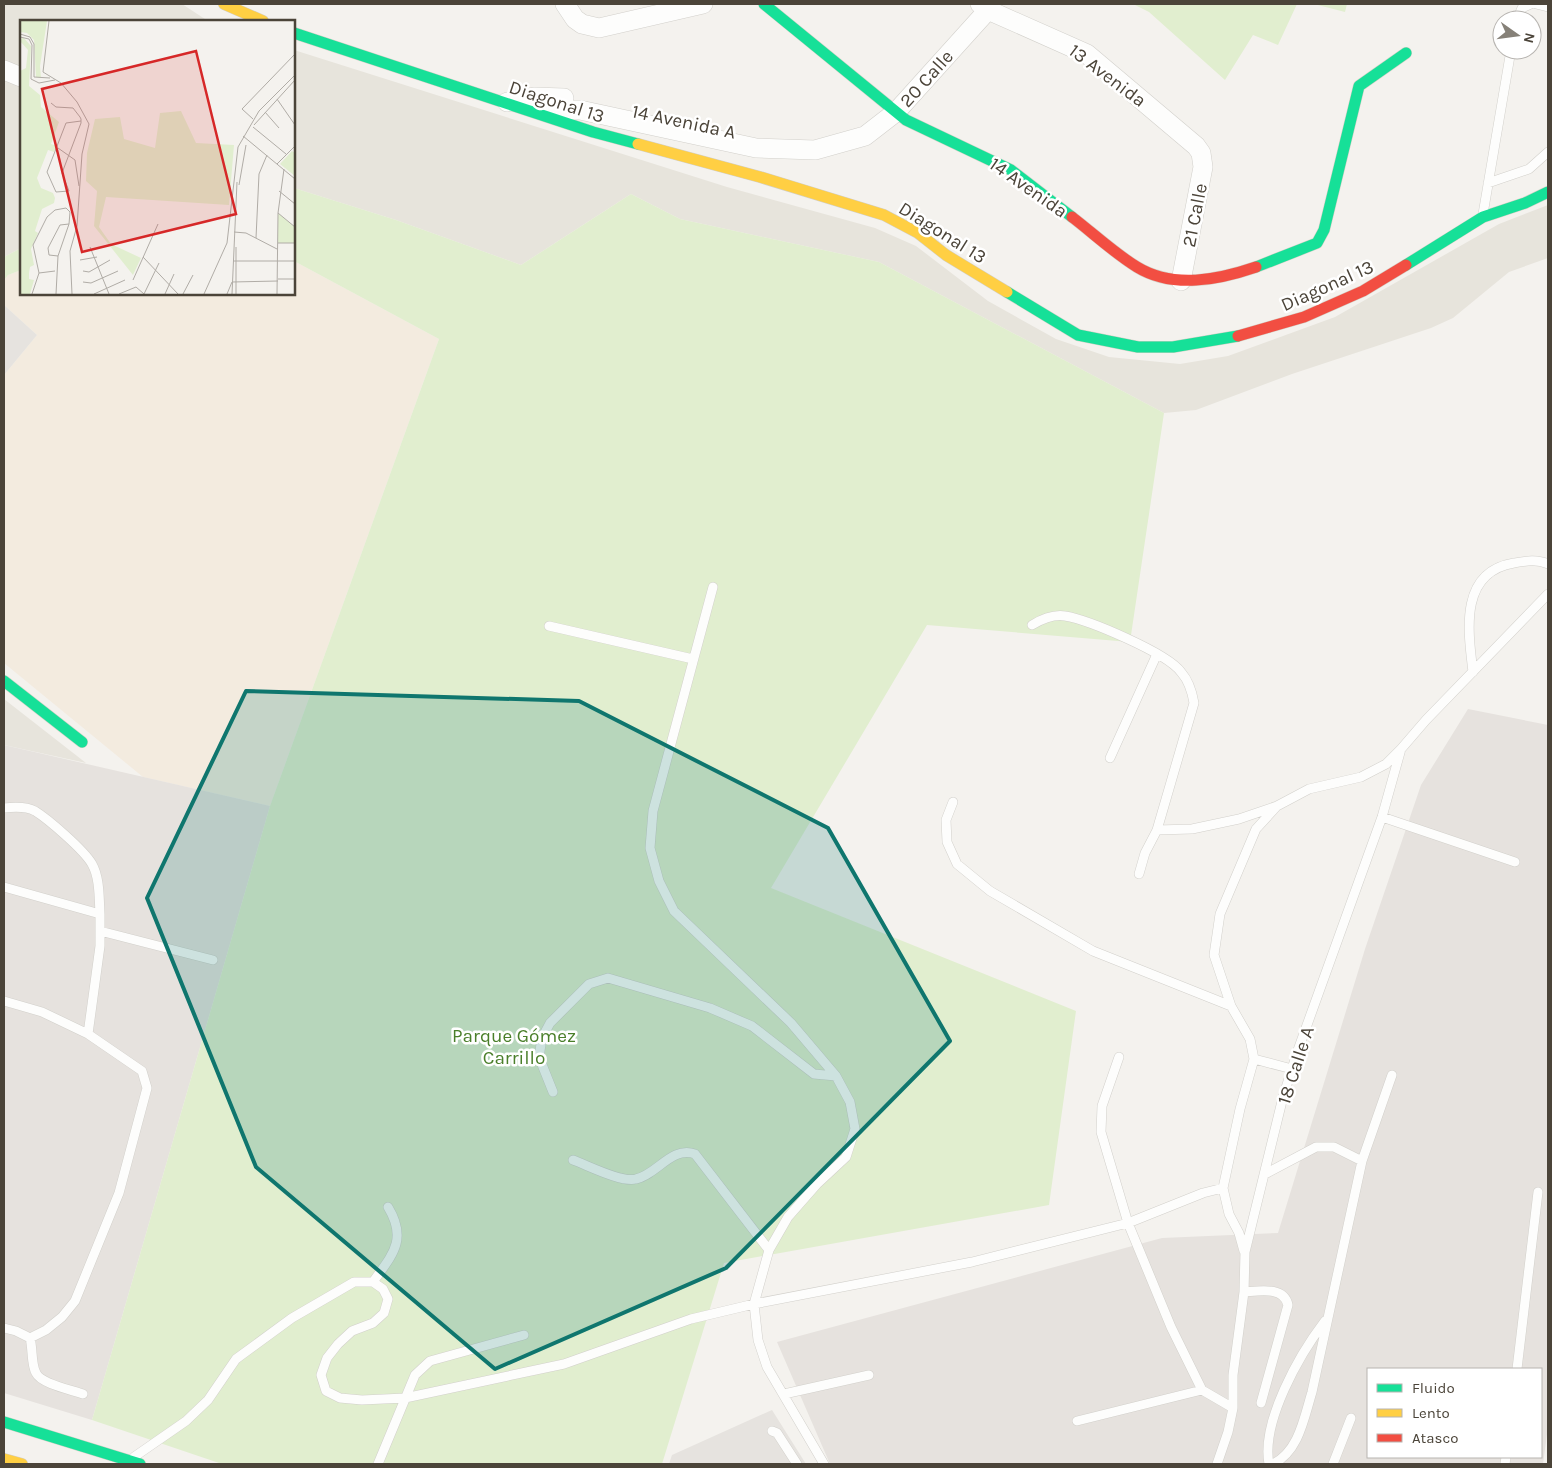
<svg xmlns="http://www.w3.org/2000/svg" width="1552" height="1468" font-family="Karla,sans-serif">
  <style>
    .residential { fill: #e7e4dc }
    .commercial { fill: #f3ebdf }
    .industrial { fill: #e6e2de; fill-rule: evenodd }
    .green { fill: #e1eecf }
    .parking { fill: #e6e3df }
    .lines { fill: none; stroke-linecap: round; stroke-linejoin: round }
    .lane-casing { stroke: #d2d0cb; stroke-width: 10 }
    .street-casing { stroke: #d2d0cb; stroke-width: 20 }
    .fast-casing { stroke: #d3cfc5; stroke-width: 12 }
    .slow-casing { stroke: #d3cfc5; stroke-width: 12 }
    .jam-casing { stroke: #d3cfc5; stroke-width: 12 }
    .lane { stroke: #fdfdfc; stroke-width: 9 }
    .street { stroke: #fdfdfc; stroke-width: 19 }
    .fast { stroke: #16e098; stroke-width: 11 }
    .slow { stroke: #ffcf43; stroke-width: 11 }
    .jam { stroke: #f24e42; stroke-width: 11 }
    .marked { fill: #0f766e; fill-opacity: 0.2; stroke: #0f766e; stroke-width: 4; stroke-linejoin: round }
    .labels { text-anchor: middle; stroke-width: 5; stroke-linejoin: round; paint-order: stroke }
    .street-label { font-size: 19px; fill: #4b4439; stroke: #fff }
    .park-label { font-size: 19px; fill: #4a7f2a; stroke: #fff }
    .inset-road { fill: none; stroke: #b0aca6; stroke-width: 1 }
    .view { fill: #d62828; fill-opacity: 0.15; stroke: #d62828; stroke-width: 2.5 }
    .inset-edge { fill: none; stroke: #4b4439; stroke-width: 2.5 }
  </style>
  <rect width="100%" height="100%" fill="#f4f2ee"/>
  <path class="residential" d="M4,4h178l26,17h-187v227l-17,9z
    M294,50l433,137 148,41 41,18 72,55 68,38 53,18 71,7 48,-8 107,-39 164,-93 49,-19v53l-39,14 -56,46 -22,10 -139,46 -96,36 -32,3 -285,-151 -199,-43 -49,-25 -110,71 -125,-45 -102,-32z
    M4,699l82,64 -82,-18z"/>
  <path class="commercial" d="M294,261l145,78 -169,467 -127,-29 -139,-114v-288l33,-40 -33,-30v-25l4,-5 13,-5v24h273z"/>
  <path class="industrial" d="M1468,709l80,16v702l-5,37h-713l-53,-122 385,-104 116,-5 87,-284 56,-164zM1368,1369h173v88h-173z
    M4,745l266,61 -178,614 -88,-27z"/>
  <path class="green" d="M1133,4h164l-19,41 -25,-10 -28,45 -76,-68z
    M1314,4h33l-2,8z
    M294,188l102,32 125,45 110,-71 49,25 199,43 285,151 -34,229 -203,-17 -156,263 305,123 -27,194 -325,58 -62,201h-440l-130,-44 178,-614 169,-467 -145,-78z
    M21,248v22l-13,5 -4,5v-23z"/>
  <path class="parking" d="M4,305l33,30 -33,40z
    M772,1410l34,54h-137l3,-9z"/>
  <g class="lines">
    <g class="lane-casing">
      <path id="lane" d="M1536,4l12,3
        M1517,20l5,-12 9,-4
        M1488,183l41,-14 19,-17
        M1483,214l28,-164
        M713,587l-60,224 -3,37 9,33 15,30 117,112 45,53 14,26 5,27 -9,28 -29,27 -29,33 -19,33 -15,54 4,36 9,27 57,97
        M1032,625c10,-6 21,-11 33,-9 24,4 102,37 116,56 8,9 11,19 13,31l-37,127 -12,23 -6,21
        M549,626l144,33
        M1473,672c-5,-41 -14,-100 41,-109 12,-2 23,-4 34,1
        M1110,758l47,-104
        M953,802l-7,18 1,22 10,22 33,27 103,60 138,55
        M4,808c9,-1 22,-2 31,3 13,8 49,39 57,53 8,14 7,35 8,50
        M1382,817l133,45
        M1157,830l35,-1 47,-10 38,-13 32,-17 52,-12 25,-13 15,-15
        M4,887l96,27v32l-12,88
        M100,931l113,29
        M4,1001l38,11 46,22 54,37 5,17 -28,105 -44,108 -13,16 -16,13 -16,8
        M1119,1057l-17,49 -1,26 27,91 43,104 31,63 31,18
        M1254,1059l38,10
        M553,1092l-14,-35 3,-19 8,-15 39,-39 19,-6 102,30 42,18 62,48 22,2
        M573,1160c14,5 49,23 63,19 22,-5 35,-33 59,-25l74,96
        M1265,1174l51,-27h18l28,14
        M1244,1251l-5,-18 -10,-19 -6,-26 17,-79 14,-50 -4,-20 -19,-33 -17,-51 6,-41 36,-85 21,-23
        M373,1282c19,-27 35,-42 15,-75
        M1244,1292c15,-1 40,-6 44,13l-27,98
        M4,1328l12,3 14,7c3,11 1,26 6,35 5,11 36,17 47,21
        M1517,1369l21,-177
        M784,1394l85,-19
        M1077,1421l125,-31
        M772,1431l5,2 20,31
        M134,1457l52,-36 22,-21 28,-41 56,-41 62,-36h19l10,7 5,10 -4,14 -11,10 -21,8 -14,13 -11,14 -6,17 5,16 14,7 22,2 43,-2 159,-34 127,-45 63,-15 218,-42 156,-39 75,-30 20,-5
        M378,1464l37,-89 15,-14 94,-26
        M1217,1464l11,-32 5,-24v-33l11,-83 1,-40 38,-155 15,-47 84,-233 19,-68 25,-29 122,-126
        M1269,1464c-8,-42 30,-109 56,-143
        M1273,1464c26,-13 31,-46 39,-72l50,-231 30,-86
        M1333,1464l18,-46
        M1505,1464l1,-7"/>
    </g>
    <g class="street-casing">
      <path id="street" d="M565,4l10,15 7,5 17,4 104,-24
        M980,4l8,6 99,44 109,92 5,7 2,14 -22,114
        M4,70l17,7
        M507,102l27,-5 30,1
        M542,110h38l176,38 59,2 50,-14 31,-24 92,-102"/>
    </g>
    <g class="fast-casing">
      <path id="fast" d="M764,4l142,116 105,50 61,47
        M294,33l299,99 45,12
        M1406,265l77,-48 42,-14 23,-11
        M1256,267l61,-24 7,-13 35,-144 47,-33
        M1007,292l71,43 60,12h35l65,-11
        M4,681l78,61
        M4,1422l136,42"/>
    </g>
    <g class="slow-casing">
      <path id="slow" d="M224,4l39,17
        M638,144l122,33 124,38 34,18 28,22 61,37
        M4,1459l18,5"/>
    </g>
    <g class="jam-casing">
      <path id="jam" d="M1072,217c21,16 42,36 65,50 36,22 81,13 119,0
        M1238,336l66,-19 59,-26 43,-26"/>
    </g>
    <use href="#lane" class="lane"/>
    <use href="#street" class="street"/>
    <use href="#fast" class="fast"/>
    <use href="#slow" class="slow"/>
    <use href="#jam" class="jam"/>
  </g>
  <path class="marked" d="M246,691l333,10 249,127 122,213 -224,227 -231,101 -239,-202 -109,-269z"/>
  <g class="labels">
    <g class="street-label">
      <text transform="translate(1108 75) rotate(37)" y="7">13 Avenida</text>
      <text transform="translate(926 78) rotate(-48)" y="7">20 Calle</text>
      <text transform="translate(557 101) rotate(18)" y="7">Diagonal 13</text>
      <text transform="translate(684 121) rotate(12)" y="7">14 Avenida A</text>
      <text transform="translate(1029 187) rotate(35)" y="7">14 Avenida</text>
      <text transform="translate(1194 215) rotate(-79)" y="7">21 Calle</text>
      <text transform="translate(943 232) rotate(32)" y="7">Diagonal 13</text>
      <text transform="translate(1327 285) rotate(-24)" y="7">Diagonal 13</text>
      <text transform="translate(1295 1065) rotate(-72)" y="7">18 Calle A</text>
    </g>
    <g class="park-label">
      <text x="514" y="1042">Parque Gómez<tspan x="514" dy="22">Carrillo</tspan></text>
    </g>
  </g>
  <g transform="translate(20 20)">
    <rect width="275" height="275" fill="#f4f2ee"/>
    <path d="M0,1h27l-7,45 1,12 -5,-1 -2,-37 -7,-7 -7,-1zM3,17l8,9 -2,40 11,9 1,12 18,15 -8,22 6,2 -3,6 -6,-2 -11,28 4,10 12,5 2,5 -1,5 -12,6 -7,22 3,2 -7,16 3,16 -4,2 -1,6v6l5,1 -4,14h-10v-223l6,-3 2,-18 -8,-9zM161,91l15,32 38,2 -5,60 -123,-8 -7,30 12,17 30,14 -8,17 -39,-49 3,-35 -11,-10 1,-28 8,-34 25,-2 4,22 31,9 5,-35zM272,131l3,2v23l-15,-12zM258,193l17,14v16h-17z" fill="#e1eecf"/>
    <path class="inset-road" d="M29,1l-6,51 18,11 16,19 12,22 -7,30 -5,72 -7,25 2,43M0,14l10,3 4,7v33l16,1M0,17l9,2 3,6 -1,34 8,4 16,-3M257,79l18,26M31,83l5,4 17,1 7,9 1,2v4l-19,50 7,18 -13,1 -9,-20 19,-49 15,-2M245,92l14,16M233,99l-11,-10 53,-55M234,105l41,-45M233,107l33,27M223,116l52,43M38,128l17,12 4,26M257,144l18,-18M219,165l7,-40M259,171l16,13M258,193l17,14M214,212l12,1 31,16M236,218l3,-64 8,-19M258,223h17M70,227l19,47M216,227v47M38,236l-9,-1 -1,-7 12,-23 9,-1M123,237l35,37M60,240l17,-3M213,241h62M63,251l6,1 21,-12M19,253l16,-2M258,259h17M113,260l25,-56M63,262l8,1 27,-12M12,274l7,-21 -6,-28 14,-28 8,-7 11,-2 4,4 -1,12 -11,32 -2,38M74,274l31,-14M99,274l17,-7 8,7M124,274l15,-31M145,274l9,-20M163,274l10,-19M184,274l23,-51 11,-96 21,-36 36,-36M207,274l5,-12 46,-1M212,274l5,-112M257,274l1,-81 6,-44"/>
    <path class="view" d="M176,31l40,163 -154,38 -40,-163z"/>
    <rect width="275" height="275" class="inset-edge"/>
  </g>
  <rect width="1552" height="1468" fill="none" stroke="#4b4439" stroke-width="10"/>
  <rect x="1367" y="1368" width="175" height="90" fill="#ffffff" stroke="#b7b4b0"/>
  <rect x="1377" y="1384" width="25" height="8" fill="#16e098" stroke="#b7b4b0"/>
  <text x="1412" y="1393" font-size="15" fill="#4b4439">Fluido</text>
  <rect x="1377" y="1409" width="25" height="8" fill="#ffcf43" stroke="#b7b4b0"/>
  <text x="1412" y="1418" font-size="15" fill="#4b4439">Lento</text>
  <rect x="1377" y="1434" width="25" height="8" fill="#f24e42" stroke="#b7b4b0"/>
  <text x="1412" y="1443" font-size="15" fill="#4b4439">Atasco</text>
  <g transform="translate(1517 35) rotate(104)"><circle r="24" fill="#ffffff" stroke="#b7b4b0"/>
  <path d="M0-4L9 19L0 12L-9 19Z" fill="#868178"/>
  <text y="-8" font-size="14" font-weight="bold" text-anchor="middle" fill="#4b4439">N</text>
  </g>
</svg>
